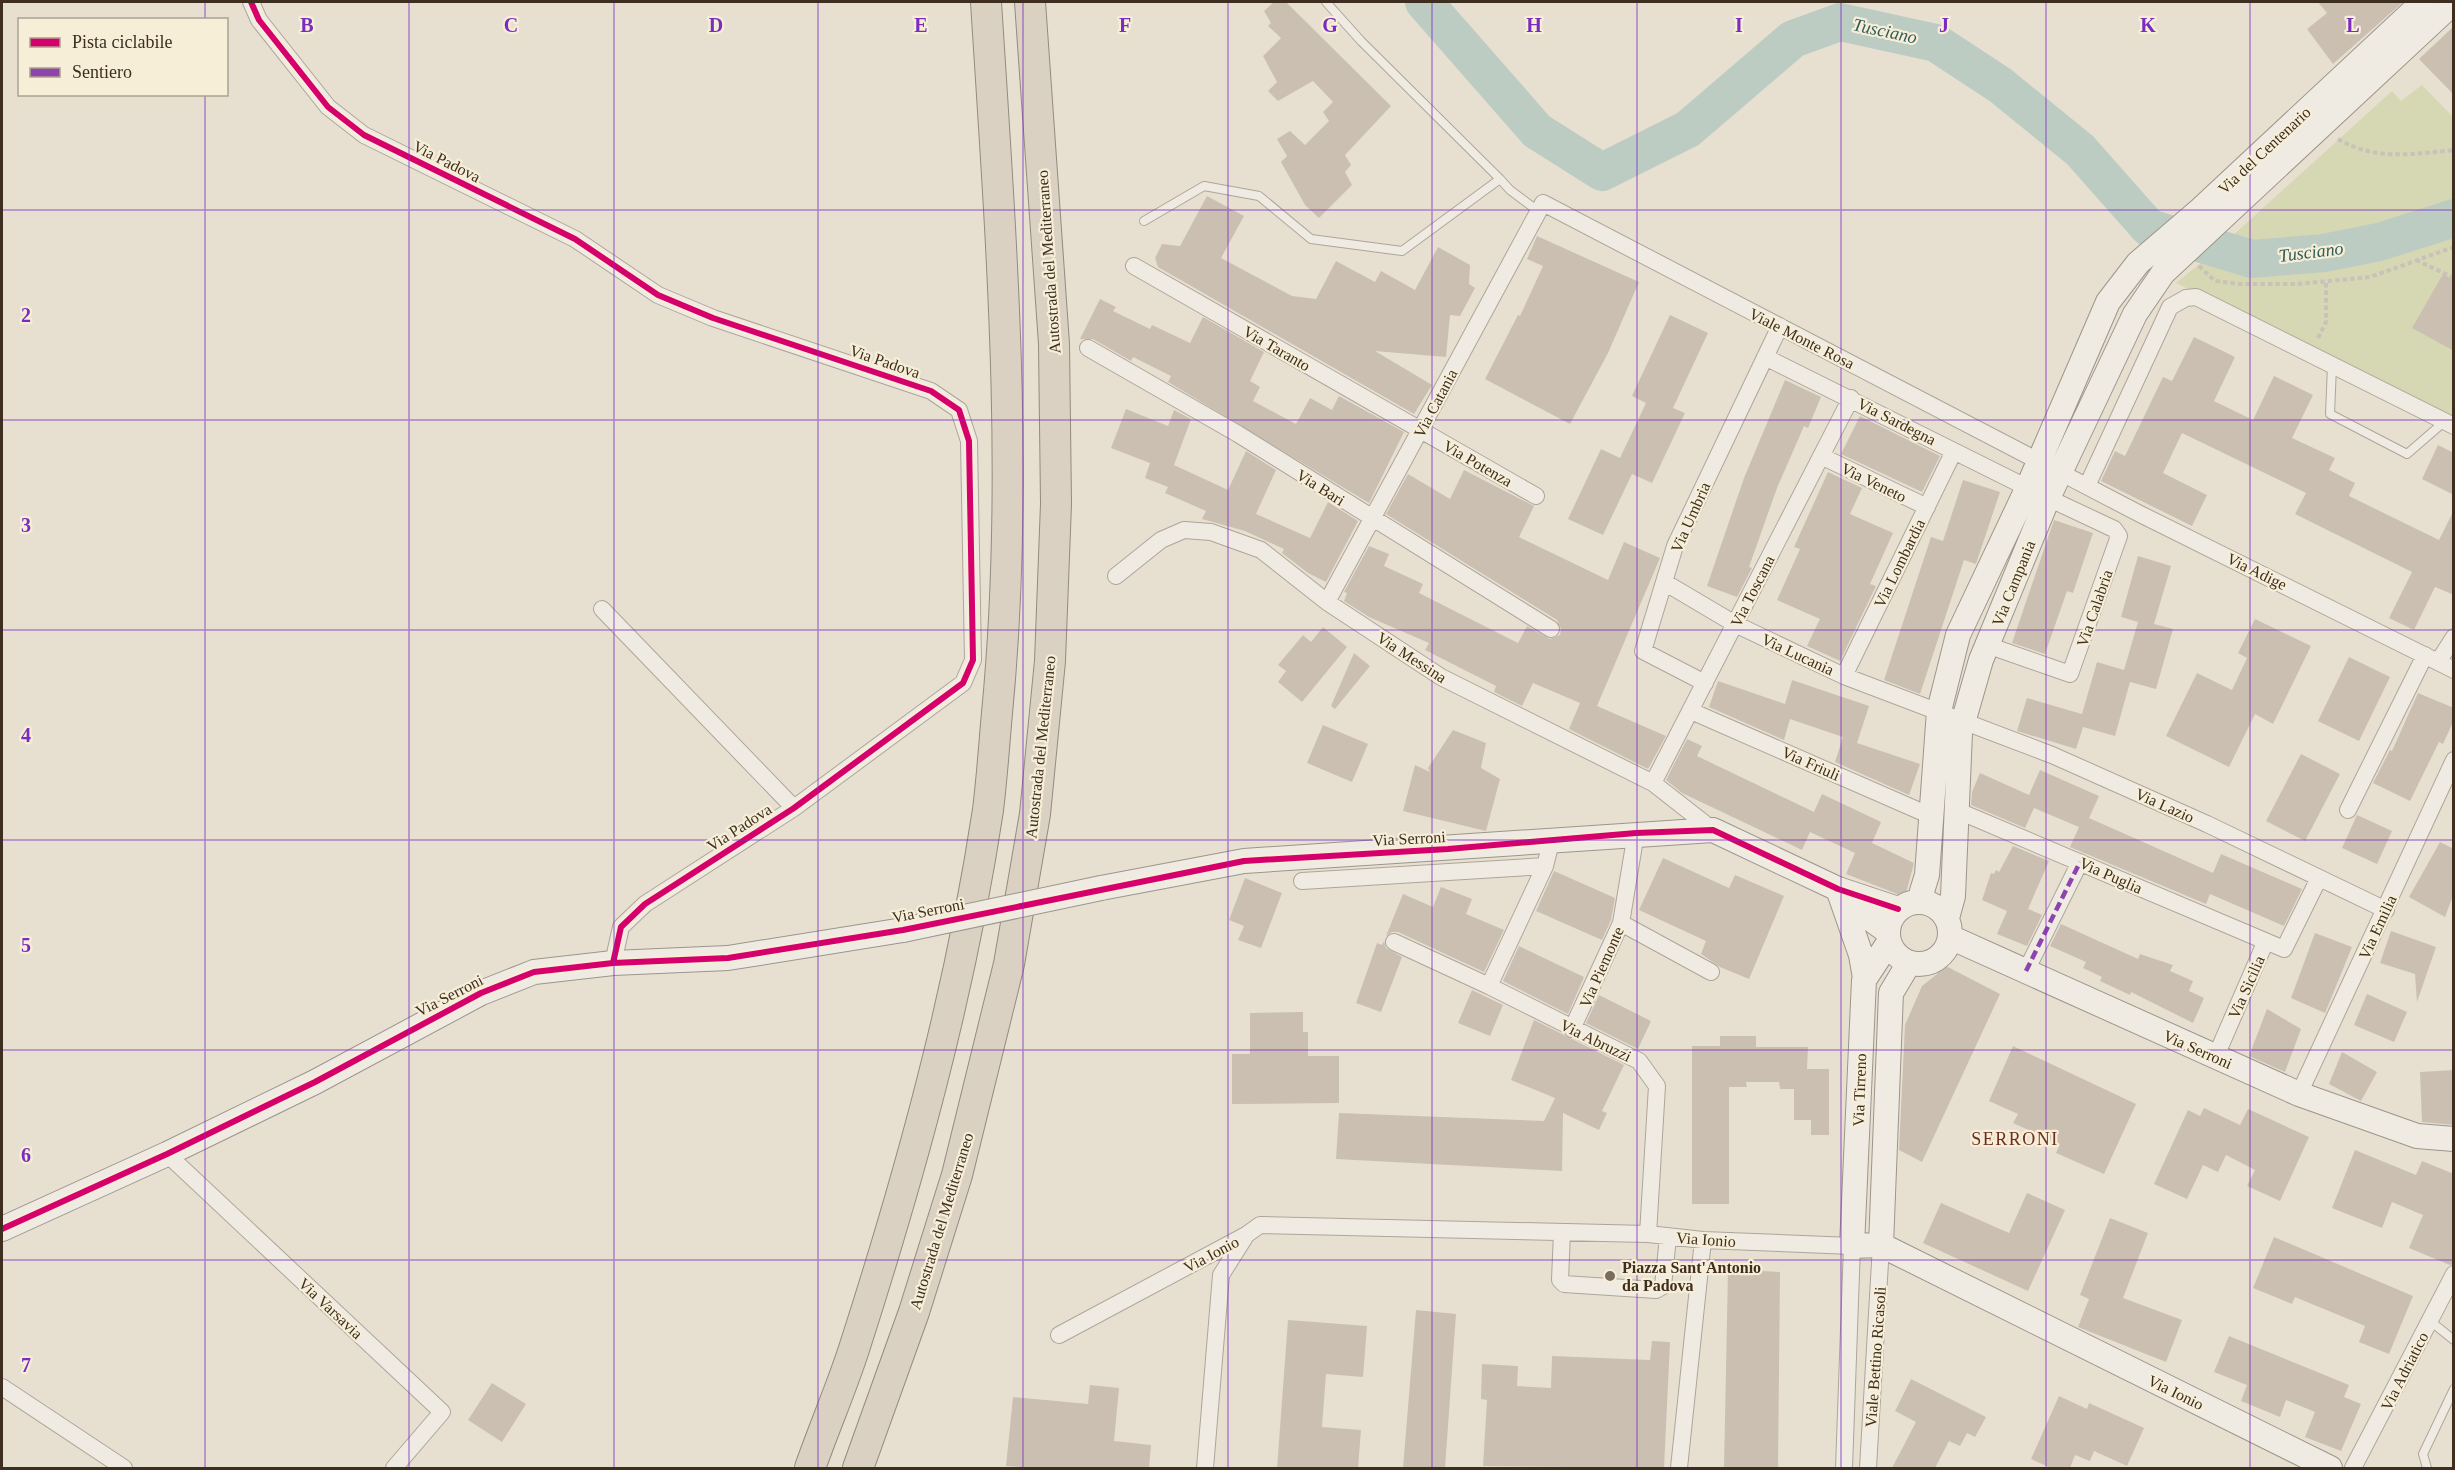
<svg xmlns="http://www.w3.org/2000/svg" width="2455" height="1470" font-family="Georgia,serif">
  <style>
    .green { fill: #d6d7b3 }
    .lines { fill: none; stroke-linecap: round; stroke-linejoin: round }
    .river { stroke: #bcccc2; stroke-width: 38 }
    .building { fill: #cbbfb2 }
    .lane-casing { stroke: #ada599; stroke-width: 10 }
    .street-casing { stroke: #ada599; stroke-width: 18 }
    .secondary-casing { stroke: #9c958a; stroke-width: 26 }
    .highway-casing { stroke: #928b80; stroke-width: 32 }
    .path { stroke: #c8c2b9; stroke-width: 4; stroke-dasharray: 4.5 3; stroke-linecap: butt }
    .lane { stroke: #efebe3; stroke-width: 8 }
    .street { stroke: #efebe3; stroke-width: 16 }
    .secondary { stroke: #efebe3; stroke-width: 24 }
    .highway { stroke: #dad1c2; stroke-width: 30 }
    .secondary-bridge-casing { stroke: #9c958a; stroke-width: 26; stroke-linecap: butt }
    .secondary-bridge { stroke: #efebe3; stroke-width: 24 }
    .quiet { stroke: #8e44ad; stroke-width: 4.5; stroke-dasharray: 9 4.5; stroke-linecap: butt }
    .cycleway-casing { stroke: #f7eed8; stroke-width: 10 }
    .cycleway { stroke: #d6006c; stroke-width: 6 }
    .grid { fill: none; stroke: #7b2cbf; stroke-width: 1.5; stroke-opacity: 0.55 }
    .poi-dot { fill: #786c5e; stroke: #f7eed8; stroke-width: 2 }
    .labels { text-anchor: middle; stroke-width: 4.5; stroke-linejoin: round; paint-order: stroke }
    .street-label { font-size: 16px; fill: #3d2e20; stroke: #f7eed8 }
    .poi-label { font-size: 16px; font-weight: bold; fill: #3d2e20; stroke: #f7eed8; text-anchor: start }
    .water-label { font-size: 18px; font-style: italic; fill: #2f5d5a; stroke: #f7eed8 }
    .neighbourhood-label { font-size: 18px; letter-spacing: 1.5px; fill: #6b2e1e; stroke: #f7eed8 }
    .grid-label { font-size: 20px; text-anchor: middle; font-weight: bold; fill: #7b2cbf; stroke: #f7eed8; stroke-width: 4.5; stroke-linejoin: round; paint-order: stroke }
  </style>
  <rect width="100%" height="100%" fill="#e7e0d1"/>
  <path class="green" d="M2422,85l31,32v82l-100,35 -66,11 -57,-7 162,-147 9,10z
    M2453,234v185l-277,-136 32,-26 34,12 115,-5z"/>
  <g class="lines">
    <path class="river" d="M1424,2l113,129 65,41 86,-43 105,-90 47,-17 96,21 64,42 80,65 69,78 103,31 72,-6 55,-11 75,-24"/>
  </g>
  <path class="building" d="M1274,2h12l105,104 -46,49 6,10 -6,7 7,13 -33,33 -14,-13 -24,-43 6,-6 -10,-17 13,-8 15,14 24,-24 -6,-9 10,-10 -20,-21 -35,20 -10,-10 9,-9 -14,-26 18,-18 -13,-12 3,-3 -7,-12z
    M2318,2h85l-70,62 -26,-35 20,-16z
    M2454,26v69l-35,-36z
    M1207,196l37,20 -23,42 71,38 24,3 20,-38 39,21 6,-11 34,19 23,-43 32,18 -1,19 6,4 -15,28 -10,-1 -4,42 -71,-6 57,34 -18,29 -256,-147 -3,-9 7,-14 18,2z
    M1537,236l102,46 -31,71 -38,71 -85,-45 33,-64 2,1 23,-50 -16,-7z
    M2443,274l11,6v71l-42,-23z
    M1100,299l16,8 -3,4 37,18 2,-4 38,18 13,-26 61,35 -14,29 10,6 -7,14 43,23 14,-26 22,12 7,-14 65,36 -35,71 -201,-121 3,-6 -38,-19 -2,4 -38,-22h-13z
    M1670,315l38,18 -35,75 12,5 -33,70 -20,-9 -29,61 -35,-16 33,-70 19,9 26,-55 -14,-7z
    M2194,337l41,20 -21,44 39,19 21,-44 39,19 -21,43 43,20 -6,12 26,13 -6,13 90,44 15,-30v85l-19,-8 -21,43 -25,-12 23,-46 -117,-58 11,-21 -124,-60 -19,40 44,22 -15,31 -91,-45 14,-30 10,5 38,-79 9,4z
    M1785,380l36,17 -13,31 -4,-2 -27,62 -28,79 3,1 -15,29 -30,-11 37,-108z
    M1126,409l42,17 6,-16 17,9 -17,46 54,25 18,-39 30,19 -20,44 54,24 18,-36 30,19 -32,61 -18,-9 -26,-20 2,-4 -39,-18 -43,-12 4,-8 -41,-18 3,-6 -23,-9 5,-15 -39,-15z
    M1860,416l80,40 -18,36 -81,-38z
    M2438,445l16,8v42l-32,-16z
    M1464,470l70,36 -15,31 89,43 16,-38 36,16 -63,148 69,30 -18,33 -79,-40 11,-26 -47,-20 -11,23 -28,-14 2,-6 -71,-36 4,-7 -60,-26 -25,-16 3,-8 -3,-1 25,-46 20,8 -5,12 39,18 -4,9 99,50 9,-17 23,13 10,-4 1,-6 -4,-9 -171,-106 22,-40 42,25z
    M1828,472l34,16 -12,26 43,19 -23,51 6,2 -36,75 -33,-15 13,-27 -43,-19 23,-51 -6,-2z
    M1963,480l37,12 -24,72 -12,-4 -44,134 -36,-14 47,-143 12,4z
    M2054,520l39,13 -20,60 -6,-2 -22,63 -33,-11z
    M2138,556l33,10 -17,58 19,5 -17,60 -26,-7 -15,54 -32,-9 -7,22 -59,-18 10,-33 55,16 15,-52 27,8 14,-48 -17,-5z
    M2255,619l56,27 -38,78 -18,-10 -26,53 -63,-31 31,-63 35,17 15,-32 -9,-5z
    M1323,627l24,20 -45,55 -24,-20 8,-11 -8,-6 25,-30 8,7z
    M1354,653l16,13 -35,43 -4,-3z
    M2349,657l41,20 -31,64 -41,-20z
    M1792,680l77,26 -12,37 63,21 -11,31 -74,-33 8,-25 -53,-18 -6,21 -75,-33 9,-26 67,23z
    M2418,693l36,15v12l-11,24 -4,-2 -29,59 -37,-18 17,-33 2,1z
    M1323,725l45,19 -16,38 -45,-19z
    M1453,730l33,13 -5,25 19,11 -14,52 -83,-20 12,-46 15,7 -2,-4z
    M1687,739l15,7 -5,10 117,56 8,-18 59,28 -9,21 42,20 -9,34 -59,-23 9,-21 -45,-21 -8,18 -120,-57 -16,-13z
    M2301,754l39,20 -35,67 -39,-20z
    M2040,770l59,26 -10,22 124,55 8,-19 81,35 -18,37 -74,-32 -4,10 -136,-57 9,-20 -45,-19 -9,20 -54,-23 1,-13 8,-19 49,22z
    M2357,815l35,16 -15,33 -35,-16z
    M2440,842l14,7v44l-9,24 -36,-20z
    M2013,846l36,15 -21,48 14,6 -15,31 -30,-12 10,-23 -25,-11 9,-27 3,1 2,-4 3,2z
    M1663,858l66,30 6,-13 49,21 -35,83 -29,-12 -19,-13 5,-13 -67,-31z
    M1554,871l61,27 -4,22 -9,20 -66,-29z
    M1245,878l37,15 -21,55 -23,-8 6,-14 -15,-6z
    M1441,887l31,12 -6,15 38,16 -20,42 -86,-40h-6l-6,4 17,-42 30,13z
    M2061,924l77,35 2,-5 33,11 -3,6 23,10 -4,10 15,7 -11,25 -62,-31 -1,3 -30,-14 2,-4 -19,-9 3,-6 -36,-16z
    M2391,931l45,16 -19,55 -2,-28 -35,-11z
    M2315,933l37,14 -27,66 -34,-15z
    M1384,941l2,7 16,9 -21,55 -25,-9 21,-60 5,2z
    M1519,946l65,31 -16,37 -65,-33z
    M1944,965l56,29 -78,168 -23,-12 6,-125 17,-39 14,-11z
    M1472,990l31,15 -13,31 -32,-13z
    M2367,994l40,18 -13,30 -40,-17z
    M1599,995l52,26 -13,28 -52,-26z
    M2267,1009l34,20 -16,43 -36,-16z
    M1303,1012v20h5v24h31v47l-107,1v-50h18v-41z
    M1534,1020l90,45 -22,46 5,2 -8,17 -36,-17 -1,58 -226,-12 3,-46 205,8 11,-23 -44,-18z
    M1720,1036h36v11h52l-1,22h22v66h-18v-15h-17v-31h-14l-1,-7h-33l1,5h-18v117h-37v-158h28z
    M2013,1046l123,58 -32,70 -48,-21 4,-9 -47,-21 5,-9 -29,-13z
    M2342,1052l35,20 -16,29 -32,-17z
    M2454,1070v55l-32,-3 -2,-50z
    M2204,1108l36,17 8,-16 61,28 -29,64 -33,-15 8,-16 -29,-15 -8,17 -15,-7 -16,34 -33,-15 34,-74 12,6z
    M2355,1150l61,25 6,-14 32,13v90l-4,1 -41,-17 14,-33 -31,-13 -10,26 -50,-20z
    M2027,1193l38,17 -37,81 -105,-48 18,-40 68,30z
    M2110,1218l38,15 -25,65 59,22 -16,42 -88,-35 11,-28 -9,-4z
    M2274,1237l139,59 -24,58 -30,-12 6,-16 -70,-29 -3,7 -39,-16z
    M1728,1269l52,3 -2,196h-54z
    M1416,1310l40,4 -11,154h-42z
    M1288,1320l79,6 -4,51 -37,-3 -4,53 39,3 -3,38h-81z
    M2229,1336l120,49 -5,12 17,7 -20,47 -36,-14 10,-25 -29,-12 -6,17 -39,-16 6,-16 -33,-13z
    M1652,1341l18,1 -6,126 -181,-2 4,-66 -6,-1 1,-35 36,2 -1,20 34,2 1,-32 98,4z
    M1911,1379l75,38 -11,20 -8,-4 -7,13 -11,-5 -14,27h-43l24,-46 -21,-11z
    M492,1383l34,21 -24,38 -34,-22z
    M1090,1385l29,3 -5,53 37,4 -2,23h-112l-31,-2 7,-69 75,7z
    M2059,1396l28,13 2,-6 55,25 -17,38 -33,-15 -4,10 -15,-6 -5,13h-19l-20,-9z"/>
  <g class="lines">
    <g class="lane-casing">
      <path id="lane" d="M1500,179l10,11 28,21
        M1144,221l60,-35 55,10 52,43 91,12 98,-72 -139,-138 -35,-39
        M2332,366l-2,48 77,40 37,-32
        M2430,1321l24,19
        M2427,1468l-4,-14 31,-65"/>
    </g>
    <g class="street-casing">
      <path id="street" d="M251,2l8,18 69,87 36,28 211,104 83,56 55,23 218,73 28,19 10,31 4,219 -10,23 -169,125 -149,96 -24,23 -8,36
        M1134,266l402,230
        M1088,348l150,86 313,195
        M1765,357l283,141 66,31 5,7 -49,138 -83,-29
        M1821,456l106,51
        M2087,486l83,-179 16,-9 10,-1 258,129
        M1116,576l45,-36 23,-10 27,2 50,18 66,52 114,75 212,106 60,47
        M1664,582l71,42 109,52 208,79 155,69 179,86
        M1327,602l216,-399 599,312 312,155
        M602,609l192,199
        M2438,662l16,-25
        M1844,676l110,-225
        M1705,683l-62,-32 32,-105 105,-220
        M1691,711l240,105
        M1653,783l198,-385
        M1956,810l328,139 35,-71
        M2348,810l77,-155
        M1302,881l243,-15
        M1621,923l90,49
        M1394,942l95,44 150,75 18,25 -9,148
        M2026,971l54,-109
        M1489,986l56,-120 6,-24
        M1572,1029l49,-106 15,-90
        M2216,1056l49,-113
        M2299,1094l155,-334
        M167,1154l275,258 -48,56
        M1562,1232l-2,48 4,4 92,6 7,-4 5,-49
        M1059,1335l187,-100 14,-10 388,9 55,6 149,6 -8,222
        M2,1387l122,81
        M1205,1468l16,-193 24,-38
        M1679,1468l24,-228
        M1868,1468l13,-223
        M2353,1468l101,-194"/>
    </g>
    <g class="secondary-casing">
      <path id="secondary" d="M1101,888l143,-27 469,-31 125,59 60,20
        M1838,889l23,66 4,23
        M1841,894l7,9 39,28
        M1919,901l8,-26 12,-164 19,-76 70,-148 80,-185 30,-39 63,-54 222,-207
        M1888 933a31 31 0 1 1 62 0a31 31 0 1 1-62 0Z
        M1947,918l6,-22 7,-163 21,-73 67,-162 87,-184 28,-41 291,-271
        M1950,937l349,157 118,42 37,3
        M1889,942l-25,38 -12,266 29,-1 449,223
        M2,1229l165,-75 148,-72 166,-89 53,-21 79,-9 115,-5 175,-28
        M1881,1245l10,-252 18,-30"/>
    </g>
    <g class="highway-casing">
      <path id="highway" d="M810,1468c14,-40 31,-79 44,-119 57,-177 106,-355 134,-539 4,-32 6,-64 9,-97 23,-237 4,-474 -11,-711
        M858,1468l56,-156 43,-137 52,-211 26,-150 15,-153 6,-157 -2,-160 -24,-342"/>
    </g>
    <path class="path" d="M2338,139c37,22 76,15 116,11
      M2416,260l38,18
      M2199,266l16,15 24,3h59l72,-7 84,-30
      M2318,338l8,-16v-41"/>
    <use href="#lane" class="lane"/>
    <use href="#street" class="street"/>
    <use href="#secondary" class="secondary"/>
    <use href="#highway" class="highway"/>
    <g class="secondary-bridge-casing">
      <path id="secondary-bridge" d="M903,930l198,-42"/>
    </g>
    <use href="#secondary-bridge" class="secondary-bridge"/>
    <path class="quiet" d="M2026,971l54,-109"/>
    <g class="cycleway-casing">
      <path id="cycleway" d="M251,2l8,18 69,87 36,28 211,104 83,56 55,23 218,73 28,19 10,31 4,219 -10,23 -169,125 -149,96 -24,23 -8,36
        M2,1229l165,-75 148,-72 166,-89 53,-21 79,-9 115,-5 175,-28 341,-69 204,-12 188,-16 77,-3 125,59 60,20"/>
    </g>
    <use href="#cycleway" class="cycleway"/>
  </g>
  <path class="grid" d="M205,2v18M409,2v1466M614,2v1466M818,2v1466M1023,2v1466M1228,2v1466M1432,2v1466M1637,2v1466M1841,2v1466M2046,2v1466M2250,2v1466M205,94v1374M2,210h2452M2,420h2452M2,630h2452M2,840h2452M2,1050h2452M2,1260h2452"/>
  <circle class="poi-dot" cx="1610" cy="1276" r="6"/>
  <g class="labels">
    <g class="street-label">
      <text transform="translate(2264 150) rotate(-43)" y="6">Via del Centenario</text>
      <text transform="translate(447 161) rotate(27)" y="6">Via Padova</text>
      <text transform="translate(1048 262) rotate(-94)" y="6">Autostrada del Mediterraneo</text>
      <text transform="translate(1802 338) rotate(27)" y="6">Viale Monte Rosa</text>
      <text transform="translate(1277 348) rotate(30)" y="6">Via Taranto</text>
      <text transform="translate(885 361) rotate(19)" y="6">Via Padova</text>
      <text transform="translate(1435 403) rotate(-62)" y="6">Via Catania</text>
      <text transform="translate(1897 421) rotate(27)" y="6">Via Sardegna</text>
      <text transform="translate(1478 463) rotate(30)" y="6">Via Potenza</text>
      <text transform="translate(1874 482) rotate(26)" y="6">Via Veneto</text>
      <text transform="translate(1321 487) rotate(32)" y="6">Via Bari</text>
      <text transform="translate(1690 517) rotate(-66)" y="6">Via Umbria</text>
      <text transform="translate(1899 563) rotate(-64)" y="6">Via Lombardia</text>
      <text transform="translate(2257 571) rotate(26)" y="6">Via Adige</text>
      <text transform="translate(2013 583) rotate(-68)" y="6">Via Campania</text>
      <text transform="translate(1752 591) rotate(-63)" y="6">Via Toscana</text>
      <text transform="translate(2094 608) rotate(-71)" y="6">Via Calabria</text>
      <text transform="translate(1798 654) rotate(25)" y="6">Via Lucania</text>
      <text transform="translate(1412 657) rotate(33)" y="6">Via Messina</text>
      <text transform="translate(1040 747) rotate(-84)" y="6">Autostrada del Mediterraneo</text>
      <text transform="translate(1811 763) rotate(24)" y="6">Via Friuli</text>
      <text transform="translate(2165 805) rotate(24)" y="6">Via Lazio</text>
      <text transform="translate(739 827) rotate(-33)" y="6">Via Padova</text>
      <text transform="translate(1409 838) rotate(-3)" y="6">Via Serroni</text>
      <text transform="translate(2111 875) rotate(24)" y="6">Via Puglia</text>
      <text transform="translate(928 910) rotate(-11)" y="6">Via Serroni</text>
      <text transform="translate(2377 927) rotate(-65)" y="6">Via Emilia</text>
      <text transform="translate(1601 967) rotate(-66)" y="6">Via Piemonte</text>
      <text transform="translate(2246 987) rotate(-66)" y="6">Via Sicilia</text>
      <text transform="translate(449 995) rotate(-27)" y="6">Via Serroni</text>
      <text transform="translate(1596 1040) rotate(26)" y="6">Via Abruzzi</text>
      <text transform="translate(2198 1049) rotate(24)" y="6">Via Serroni</text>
      <text transform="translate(1859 1090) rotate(-88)" y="6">Via Tirreno</text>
      <text transform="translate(941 1221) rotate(-73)" y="6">Autostrada del Mediterraneo</text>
      <text transform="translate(1706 1239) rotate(4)" y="6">Via Ionio</text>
      <text transform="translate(1211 1254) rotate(-28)" y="6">Via Ionio</text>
      <text transform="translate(331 1308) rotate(43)" y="6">Via Varsavia</text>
      <text transform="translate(1875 1357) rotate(-86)" y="6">Viale Bettino Ricasoli</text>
      <text transform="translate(2404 1371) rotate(-63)" y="6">Via Adriatico</text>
      <text transform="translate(2176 1392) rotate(26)" y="6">Via Ionio</text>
    </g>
    <g class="poi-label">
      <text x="1622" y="1273">Piazza Sant'Antonio<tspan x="1622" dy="18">da Padova</tspan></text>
    </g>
    <g class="water-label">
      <text transform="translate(1885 31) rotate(12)" y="6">Tusciano</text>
      <text transform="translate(2311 252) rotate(-7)" y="6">Tusciano</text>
    </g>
    <g class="neighbourhood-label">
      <text x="2015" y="1145">SERRONI</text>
    </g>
  </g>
  <g class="grid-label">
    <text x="307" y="32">B</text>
    <text x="511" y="32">C</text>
    <text x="716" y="32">D</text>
    <text x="921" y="32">E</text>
    <text x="1125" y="32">F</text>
    <text x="1330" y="32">G</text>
    <text x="1534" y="32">H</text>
    <text x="1739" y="32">I</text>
    <text x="1944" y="32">J</text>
    <text x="2148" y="32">K</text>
    <text x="2353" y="32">L</text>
    <text x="26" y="322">2</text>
    <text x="26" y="532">3</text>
    <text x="26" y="742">4</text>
    <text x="26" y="952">5</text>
    <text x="26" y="1162">6</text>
    <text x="26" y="1372">7</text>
  </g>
  <rect width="2455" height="1470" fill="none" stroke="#3d2e20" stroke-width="6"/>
  <rect x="18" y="18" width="210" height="78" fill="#f7eed8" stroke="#ada18e" stroke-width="1.5"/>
  <rect x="30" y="38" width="30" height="9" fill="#d6006c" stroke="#ada18e" stroke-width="1.5"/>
  <text x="72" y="48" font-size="18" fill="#3d2e20">Pista ciclabile</text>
  <rect x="30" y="68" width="30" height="9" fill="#8e44ad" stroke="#ada18e" stroke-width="1.5"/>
  <text x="72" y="78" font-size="18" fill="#3d2e20">Sentiero</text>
</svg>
